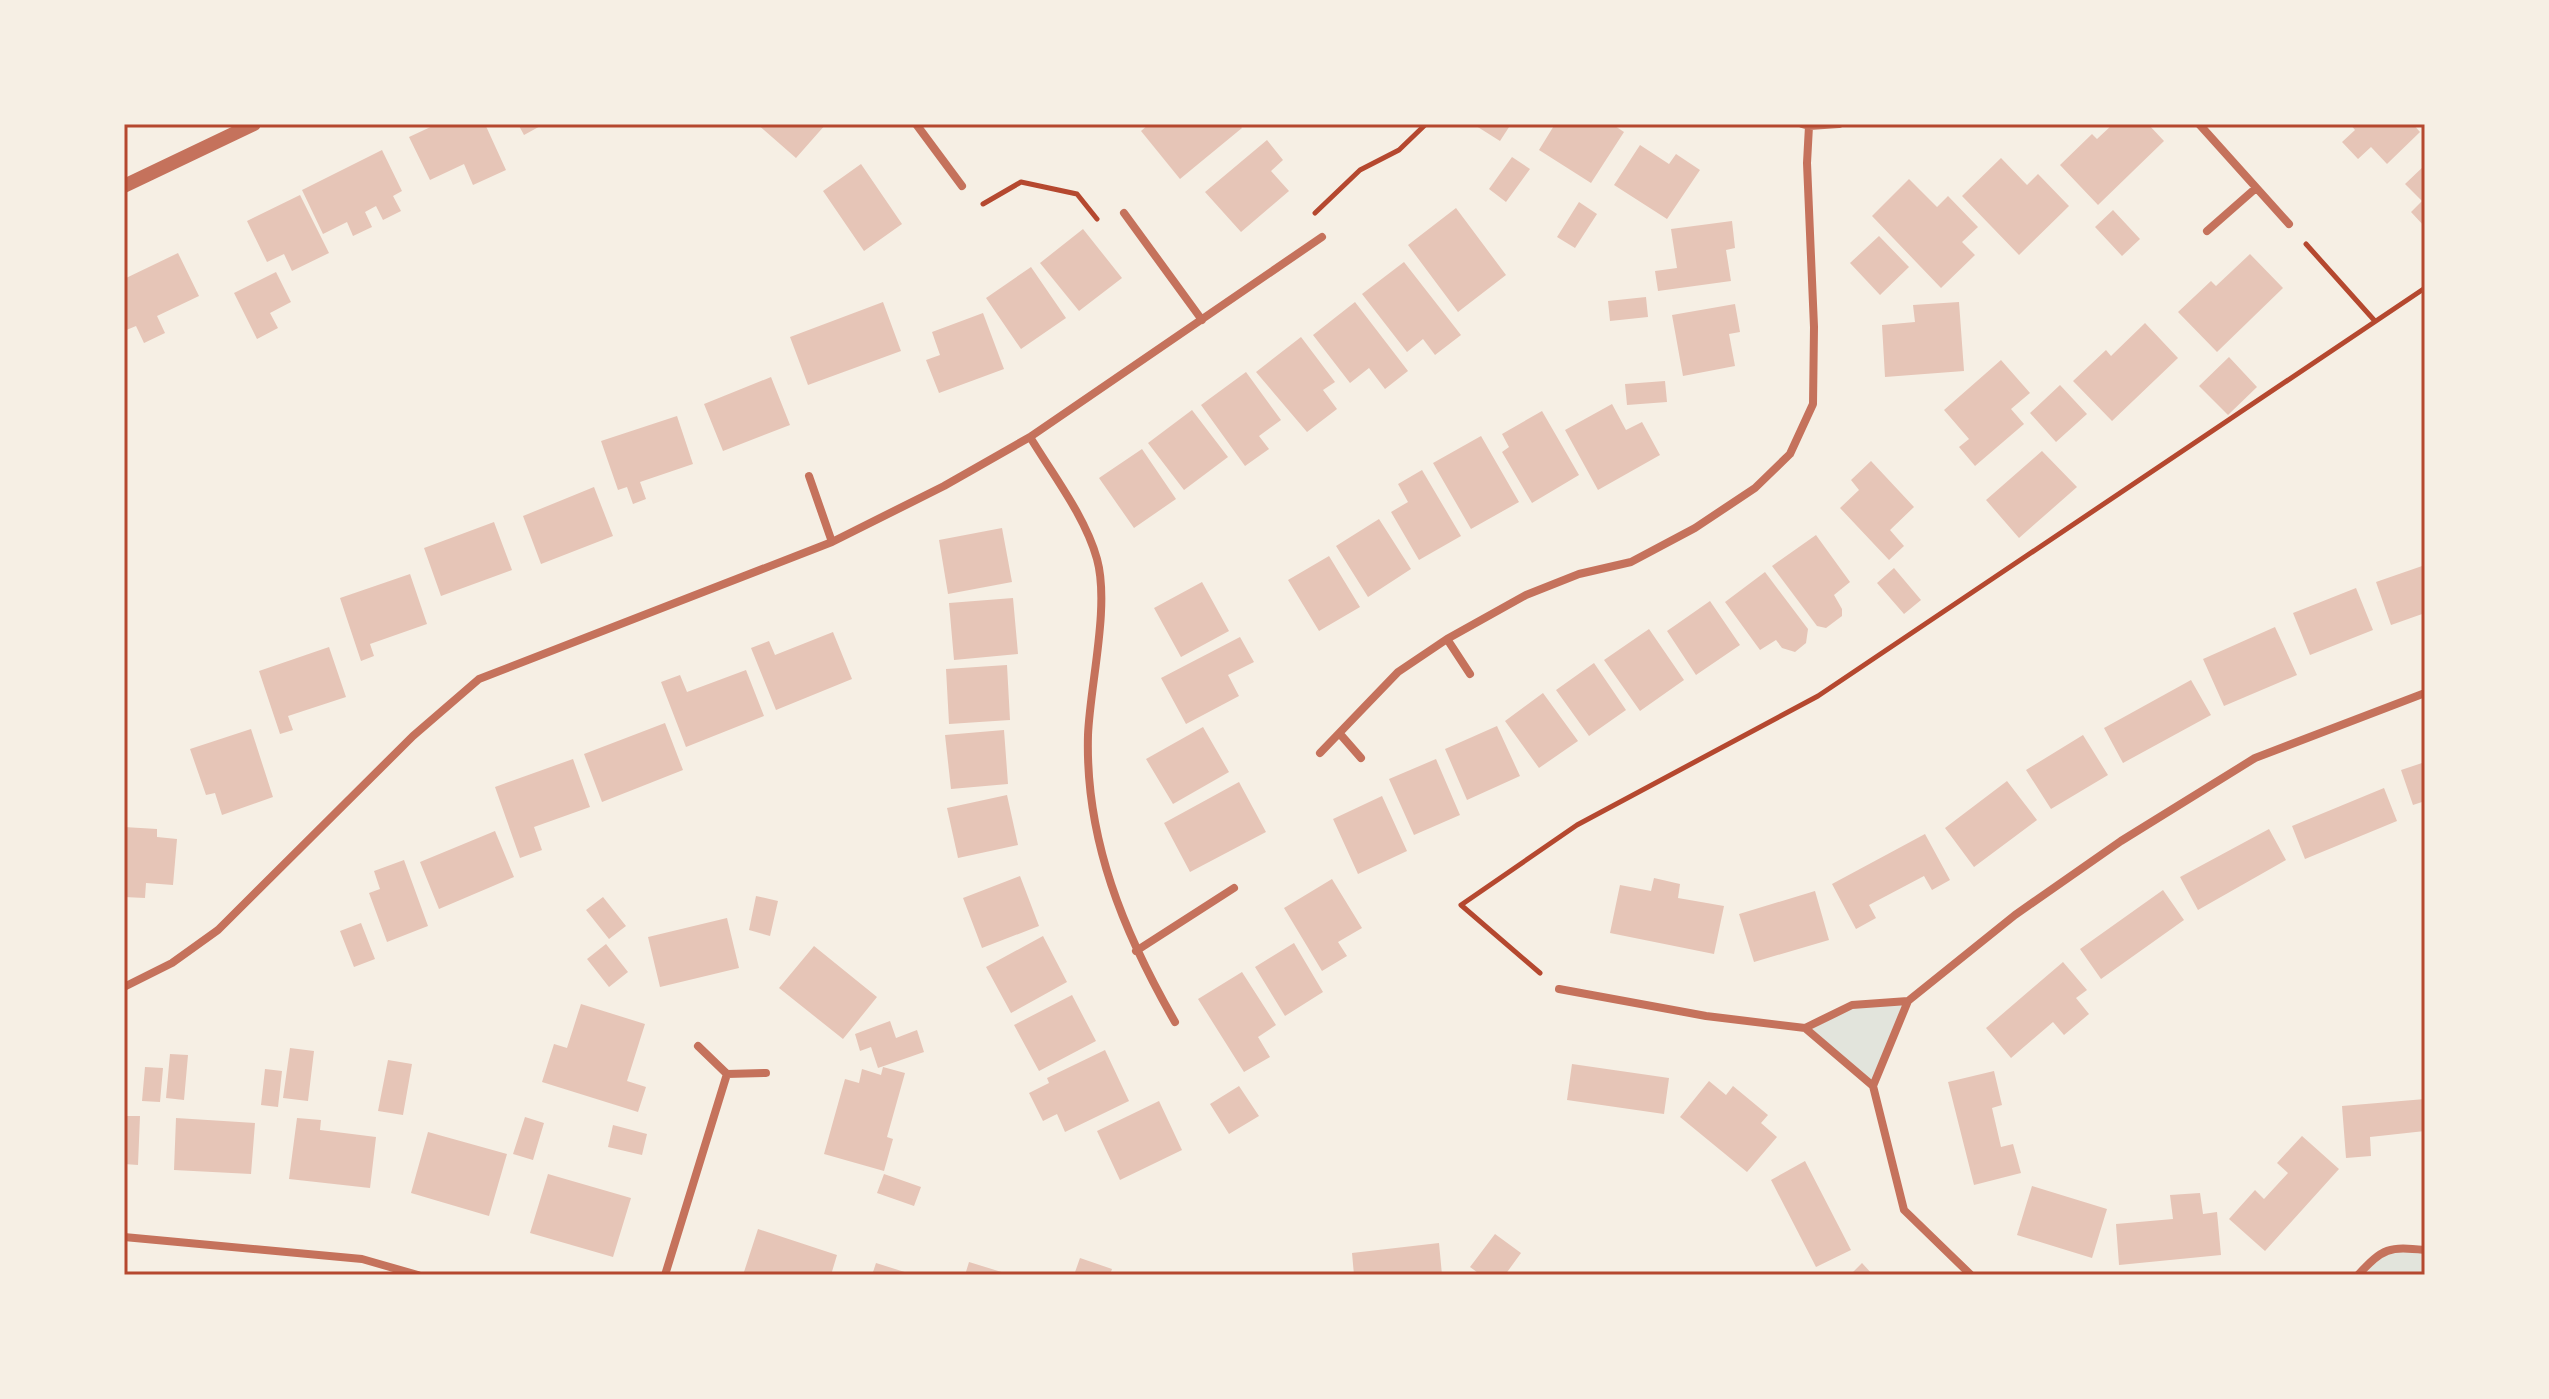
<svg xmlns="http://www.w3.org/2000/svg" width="2549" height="1399" font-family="'IBM Plex Sans',sans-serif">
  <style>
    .green { fill: #e2e4dc }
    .building { fill: #e6c5b7 }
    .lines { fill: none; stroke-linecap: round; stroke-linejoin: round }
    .path { stroke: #b5482f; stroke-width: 5 }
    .minor { stroke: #c5725c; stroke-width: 8 }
    .tertiary { stroke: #c5725c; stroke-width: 14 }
    .neatline { fill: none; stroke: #b5482f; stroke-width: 3 }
  </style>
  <rect width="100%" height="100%" fill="#f6efe4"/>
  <path class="green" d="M1908,1001l-35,85 -68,-58 47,-23z
    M2398,1247l27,3v25h-67z"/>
  <path class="building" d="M437,124h48l21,46 -33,15 -9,-21 -34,16 -21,-43z
    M518,124h26l-20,11z
    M757,124h69l-30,34z
    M1149,124h90l3,4 -62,51 -39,-48z
    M1473,124h38l-11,17z
    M1555,124h36l3,2 2,-2h16l12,8 -33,51 -52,-33z
    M2113,124h35l16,17 -66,64 -38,-40 32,-31 5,5z
    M2350,124h63l7,8 -33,32 -16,-17 -13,12 -16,-17 13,-12z
    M1267,140l16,20 -12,11 18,20 -48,41 -36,-40z
    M1640,145l29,19 7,-10 24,16 -33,49 -53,-34z
    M382,150l20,41 -9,5 8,15 -18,9 -7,-14 -11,6 7,15 -19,9 -6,-14 -24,12 -21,-44z
    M1512,157l18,12 -24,33 -17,-13z
    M2001,158l26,27 11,-11 31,32 -50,49 -57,-59z
    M861,164l41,60 -38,27 -41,-60z
    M2425,165v62l-14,-15 11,-11 -17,-17z
    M1909,179l28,28 11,-11 30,31 -16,15 13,13 -34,33 -69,-72z
    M300,195l29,58 -37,18 -8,-17 -17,8 -20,-41z
    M1579,202l18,12 -22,34 -18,-11z
    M1456,208l50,67 -48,37 -50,-67z
    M2113,210l27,29 -18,17 -27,-29z
    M1732,221l3,27 -9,2 5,31 -73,10 -3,-20 22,-3 -6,-39z
    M1083,229l39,49 -43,33 -39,-48z
    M1879,236l30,31 -29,28 -30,-32z
    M178,253l21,43 -42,20 8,17 -21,10 -8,-17 -12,5v-52z
    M2250,254l33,34 -66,64 -39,-40 33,-31 5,5z
    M1404,262l57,73 -26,20 -12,-16 -16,13 -45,-58z
    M1031,267l35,51 -45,31 -35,-51z
    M276,272l15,30 -21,11 8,15 -21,11 -23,-46z
    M1646,297l2,20 -38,4 -2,-20z
    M883,302l18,49 -93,34 -18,-48z
    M1355,302l53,69 -23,18 -16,-21 -19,15 -37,-48z
    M1959,302l5,69 -79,6 -3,-52 33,-3 -2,-17z
    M1735,304l5,28 -11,2 6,32 -52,10 -11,-61z
    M983,313l21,56 -65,24 -13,-33 14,-5 -8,-23z
    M2145,323l33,35 -66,63 -39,-40 33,-31 5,6z
    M1301,337l34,45 -12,8 14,19 -30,23 -51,-60z
    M2229,357l28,30 -29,28 -29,-29z
    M2001,360l29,33 -19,16 13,15 -49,42 -16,-19 10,-8 -25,-29z
    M1246,372l35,48 -22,16 10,13 -24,17 -44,-61z
    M771,377l19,48 -67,26 -19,-47z
    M1665,381l2,21 -40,3 -2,-21z
    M2060,385l27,29 -31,28 -26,-29z
    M1612,404l14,26 16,-8 18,33 -62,35 -33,-60z
    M1192,410l36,47 -44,33 -36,-47z
    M1542,411l37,64 -47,28 -30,-51 7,-5 -7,-13z
    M677,416l16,48 -53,18 6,17 -13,5 -6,-17 -9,3 -17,-49z
    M1481,436l38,66 -48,27 -38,-66z
    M1142,449l34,50 -42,29 -35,-50z
    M2042,451l35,36 -58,51 -33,-38z
    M1871,461l43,46 -24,23 14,16 -15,14 -49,-52 19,-18 -8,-10z
    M1422,470l39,66 -42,24 -28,-48 17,-10 -10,-18z
    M594,487l19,49 -72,28 -18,-48z
    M1379,519l32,50 -43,28 -32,-51z
    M494,522l18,48 -71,26 -17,-48z
    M1002,528l10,54 -64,12 -9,-54z
    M1816,535l34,47 -16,13 8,14v7l-16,12 -9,-2 -45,-60z
    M1329,556l31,51 -41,24 -31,-51z
    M2425,565v48l-34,12 -15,-43z
    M1894,568l27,32 -17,14 -27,-31z
    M1765,572l43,57 -2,14 -11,9 -13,-4 -6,-8 -16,10 -35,-48z
    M410,574l17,50 -57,20 4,12 -13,5 -21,-63z
    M1202,582l27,49 -48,26 -27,-49z
    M2356,588l17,42 -63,25 -17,-42z
    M1013,598l5,56 -64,6 -5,-57z
    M1710,601l30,44 -44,30 -29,-44z
    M2275,627l22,48 -73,31 -21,-47z
    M1649,629l35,51 -44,31 -36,-51z
    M833,632l19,47 -76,31 -25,-62 18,-7 6,14z
    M1240,637l14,25 -26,13 11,21 -53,28 -25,-46z
    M329,647l17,50 -58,19 5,14 -13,4 -21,-63z
    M1594,663l32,47 -37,26 -33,-46z
    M1007,665l3,55 -61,4 -3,-55z
    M746,670l18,46 -78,31 -25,-65 19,-7 7,17z
    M2191,680l20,35 -88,48 -19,-35z
    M1543,693l35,48 -39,27 -34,-47z
    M665,723l18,47 -81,32 -18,-48z
    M1497,726l23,50 -53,24 -22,-51z
    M1203,727l26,45 -56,32 -27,-45z
    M251,729l22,68 -51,18 -7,-22 -9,2 -16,-46z
    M1004,730l4,54 -57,5 -6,-54z
    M2083,735l25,40 -57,34 -25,-39z
    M573,759l17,48 -56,20 8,23 -22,8 -25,-71z
    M1436,759l24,56 -46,20 -25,-56z
    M2425,762v39l-12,4 -12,-35z
    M2007,781l30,39 -63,47 -29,-39z
    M1239,782l27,50 -76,40 -26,-49z
    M2384,788l13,33 -92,38 -13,-33z
    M1007,795l11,50 -60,13 -11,-50z
    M1382,796l25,55 -49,23 -25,-55z
    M124,827l33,2v8l20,2 -4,46 -27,-2 -1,15 -21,-1z
    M2269,829l17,31 -88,50 -18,-33z
    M495,831l19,46 -75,32 -19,-47z
    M1925,834l25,46 -18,10 -8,-14 -55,29 7,13 -20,11 -24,-45z
    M404,860l24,66 -41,16 -18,-49 11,-4 -6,-18z
    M1020,876l19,50 -57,22 -19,-50z
    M1654,878l26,6 -2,14 46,8 -10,48 -104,-21 10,-48 31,6z
    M1332,879l30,49 -24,14 9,14 -25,15 -38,-63z
    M2163,890l21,30 -83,59 -21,-30z
    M1815,891l14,49 -75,22 -15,-48z
    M756,896l22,5 -8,35 -21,-6z
    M603,897l23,29 -17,13 -23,-29z
    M727,918l12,50 -79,19 -12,-50z
    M361,923l14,36 -21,8 -14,-36z
    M1043,936l24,46 -56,31 -25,-46z
    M1294,943l29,49 -38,24 -30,-49z
    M606,944l22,28 -19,15 -22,-28z
    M814,946l63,51 -34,42 -64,-51z
    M2063,962l24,28 -11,8 13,16 -25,21 -11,-13 -42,36 -25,-30z
    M1242,972l34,53 -18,12 12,20 -26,15 -46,-73z
    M1072,995l24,46 -57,30 -25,-46z
    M581,1004l64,20 -18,57 19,6 -8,25 -96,-30 12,-38 13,4z
    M890,1021l6,17 21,-8 7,22 -46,16 -7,-21 -11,4 -5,-17z
    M290,1048l24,3 -6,50 -25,-3z
    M1105,1050l24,51 -64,31 -8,-18 -14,7 -14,-28 20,-10 -2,-5z
    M170,1054l18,1 -4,45 -18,-2z
    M388,1060l24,4 -9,51 -25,-4z
    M1572,1064l97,14 -5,36 -97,-14z
    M145,1067l18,1 -3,34 -18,-1z
    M883,1067l22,6 -18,64 6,2 -9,32 -60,-17 21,-75 14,4 3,-14 19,6z
    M265,1069l17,2 -4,36 -17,-2z
    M1994,1071l8,34 -10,3 9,39 12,-3 8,29 -47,12 -26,-103z
    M1709,1081l17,14 7,-9 35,29 -7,8 16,14 -30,35 -67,-55z
    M1239,1086l20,30 -30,18 -19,-30z
    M2425,1099v32l-55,6 1,19 -25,2 -4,-52z
    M1159,1101l23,49 -62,30 -23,-49z
    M124,1116h16l-2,49 -14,-1z
    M525,1117l19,6 -11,37 -20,-6z
    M176,1118l79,5 -4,51 -77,-4z
    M297,1118l24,2 -1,10 56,7 -6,51 -81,-9z
    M613,1125l34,9 -5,21 -34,-8z
    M428,1132l79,22 -18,62 -78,-23z
    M2302,1136l37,33 -74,82 -36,-32 26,-29 9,9 24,-26 -11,-10z
    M1805,1161l46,89 -35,17 -45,-87z
    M548,1174l83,24 -18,59 -83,-24z
    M884,1174l37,13 -7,19 -37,-13z
    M2032,1186l75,23 -15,49 -75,-23z
    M2200,1193l3,21 14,-2 4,43 -102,10 -3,-41 57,-5 -3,-24z
    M758,1229l79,26 -6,20h-88z
    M1495,1234l26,19 -16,22h-24l-11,-8z
    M1439,1243l3,32h-88l-2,-22z
    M1080,1258l32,11 -2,6h-36z
    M969,1262l39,12 -1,1h-42z
    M876,1263l35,11v1h-39z
    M1862,1263l11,12h-23z"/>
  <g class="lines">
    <path class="path" d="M983,204l38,-22 56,12 20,25
      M1315,213l45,-43 39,-20 27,-26
      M2306,244l68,76
      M1540,973l-79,-68 116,-80 241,-129 607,-408"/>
    <path class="minor" d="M916,124l46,62
      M1802,124l7,2 30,-2
      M2199,124l90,100
      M1124,213l78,107
      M2207,231l49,-43
      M1030,437c23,38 55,79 67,122 13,47 -7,126 -9,176 -3,105 36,198 87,287
      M809,476l23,66
      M1447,639l23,35
      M1340,734l21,24
      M1320,753l78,-81 49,-33 79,-44 53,-21 52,-12 64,-34 60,-40 35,-34 23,-50 1,-77 -7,-164 2,-37
      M1136,951l98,-63
      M124,987l48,-24 46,-33 195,-194 66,-57 353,-137 112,-56 86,-49 292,-200
      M1559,989l147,27 99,12 47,-23 56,-4 107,-86 106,-74 134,-83 170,-65
      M1908,1001l-35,85 31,124 67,65
      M1805,1028l68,58
      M698,1046l29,28 39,-1
      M124,1237l238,22 56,16
      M665,1275l62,-201
      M2358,1275c25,-27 31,-29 67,-25"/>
    <path class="tertiary" d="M124,186l130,-62"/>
  </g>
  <rect width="2549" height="1399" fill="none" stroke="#f6efe4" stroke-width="252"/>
  <rect x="126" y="126" width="2297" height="1147" class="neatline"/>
</svg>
